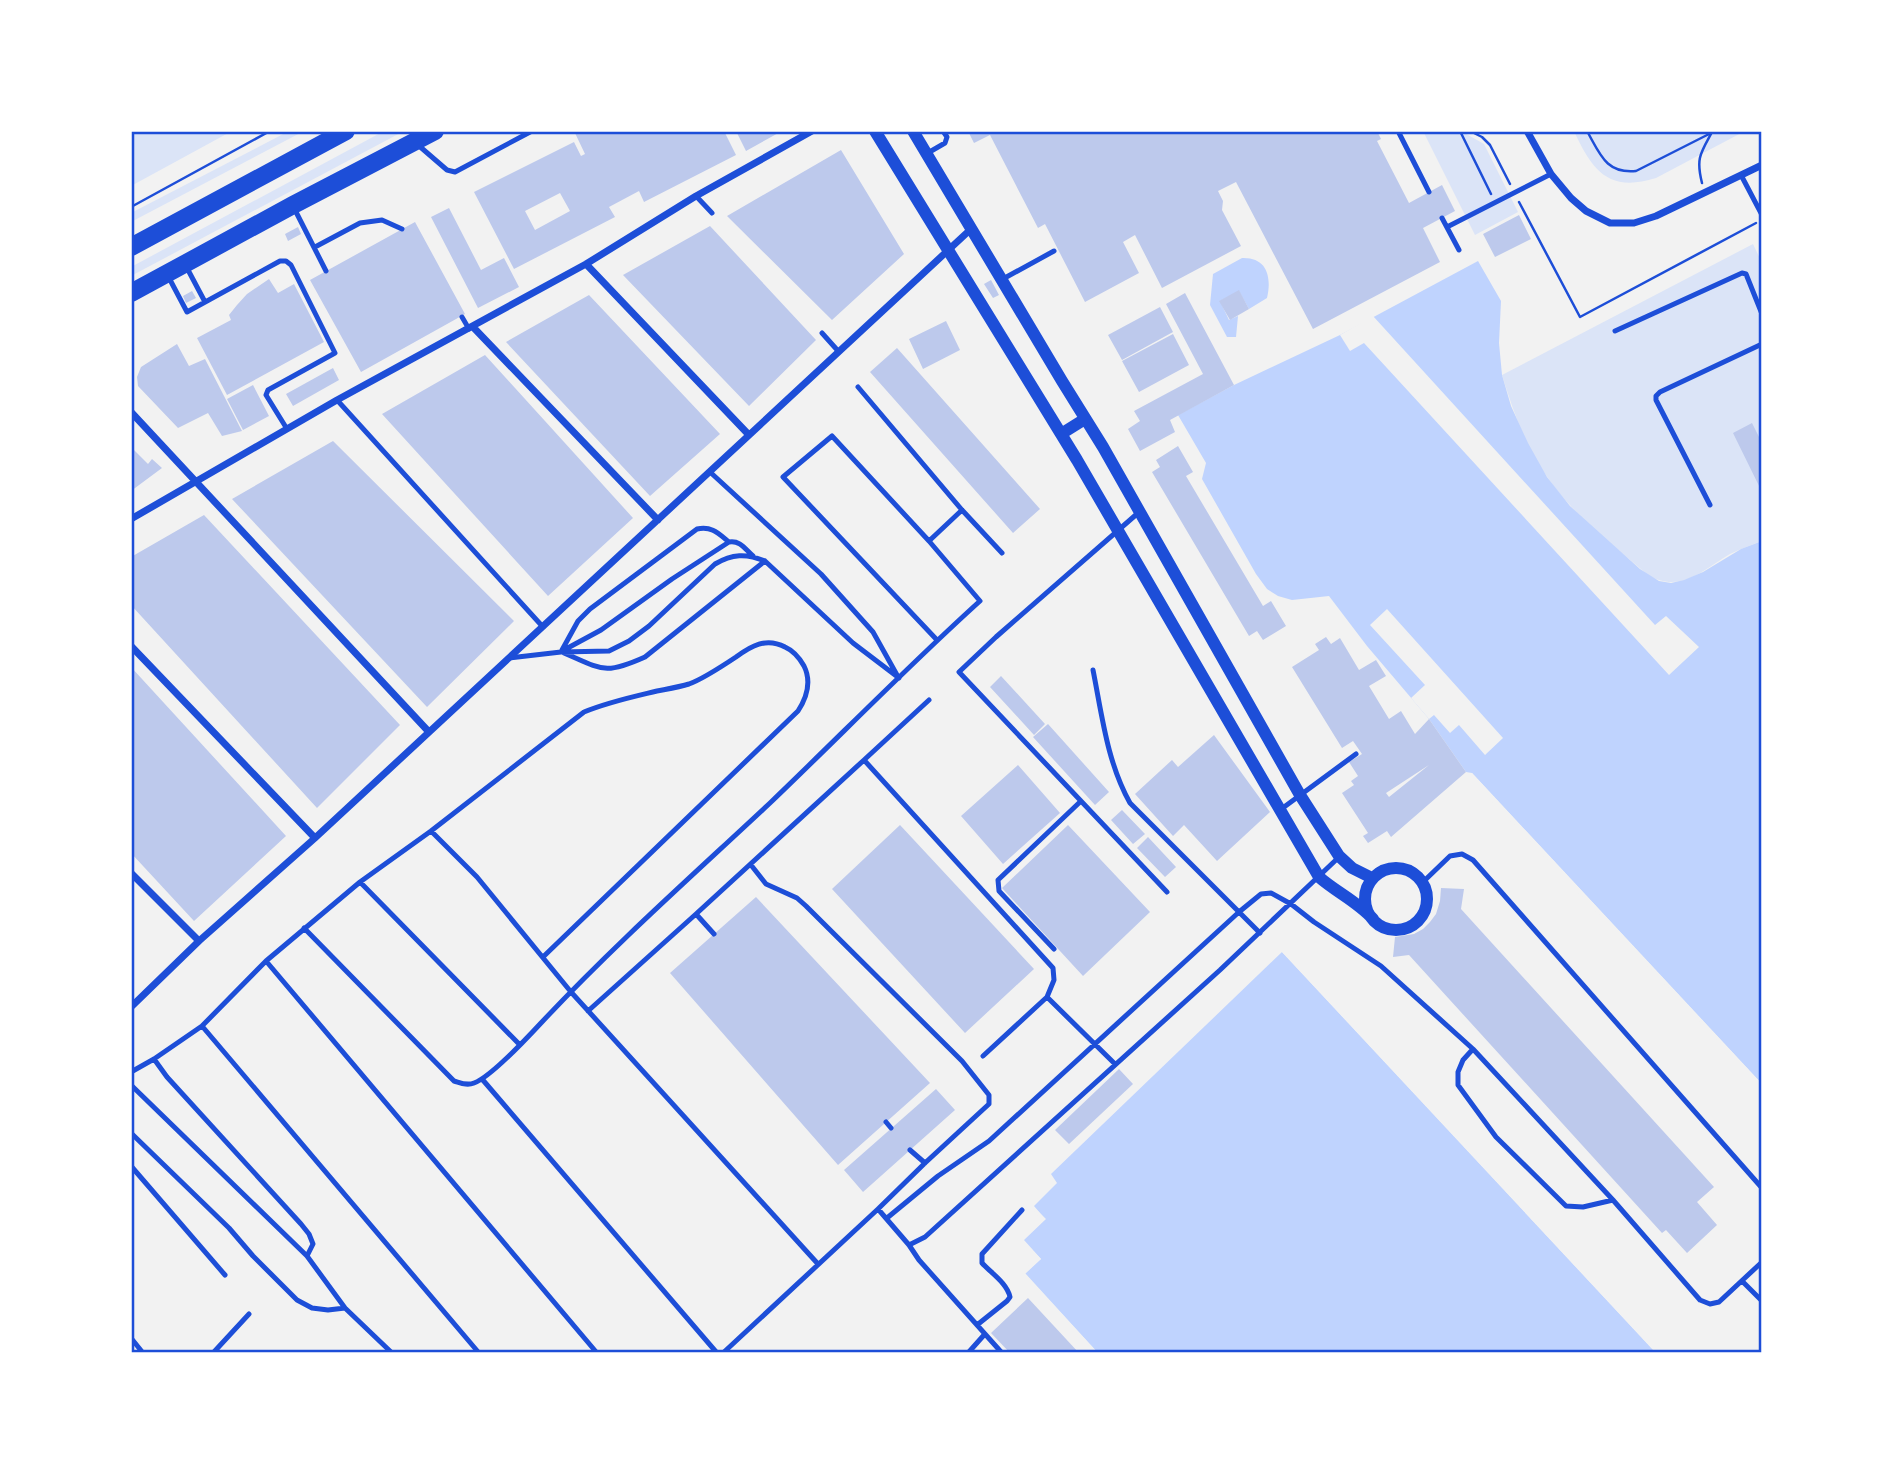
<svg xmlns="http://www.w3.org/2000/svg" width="1893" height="1484" font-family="'PT Sans Narrow',sans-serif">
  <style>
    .green { fill: #dbe4f7 }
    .water { fill: #bfd3fe }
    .pier { fill: #f2f2f2 }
    .building { fill: #bdc9ec; fill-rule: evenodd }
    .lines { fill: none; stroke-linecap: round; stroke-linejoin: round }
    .path { stroke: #1d4ed8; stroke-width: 2.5 }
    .service { stroke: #1d4ed8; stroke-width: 5 }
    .minor { stroke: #1d4ed8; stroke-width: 7 }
    .tertiary { stroke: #1d4ed8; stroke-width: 12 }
    .trunk { stroke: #1d4ed8; stroke-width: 18 }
    .neatline { fill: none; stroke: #1d4ed8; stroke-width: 2.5 }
  </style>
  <rect width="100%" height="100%" fill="#f2f2f2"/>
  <path class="green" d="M131,131h101l-101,55z
    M289,131h15l-173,91v-9z
    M384,131h20l-273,145v-9z
    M1423,131h38l23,13 34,68 -43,23z
    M1574,131h171l-89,47c-48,15 -64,-8 -82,-47z
    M1753,244l9,19v278c-11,4 -22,8 -32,13 -27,16 -50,40 -82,21 -35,-30 -74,-59 -100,-97 -22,-30 -35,-67 -46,-103z"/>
  <path class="water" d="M1242,258c25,-1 30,19 25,40l-18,11 -10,-18 -19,10 9,19 9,-4 -2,21h-9l-17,-32 3,-31z
    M1478,261l23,40 -2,42 3,32 9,31 17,37 19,34 23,29 70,63 19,12 12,2 13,-3 19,-8 38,-23 21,-8v543l-290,-311 -6,-1 -37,-53 -62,-73 -38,-50 -37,4 -14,-4 -11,-7 -11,-15 -54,-95 4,-16 -28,-48 56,-30 106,-50z
    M1282,952l374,401h-558l-73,-80 16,-14 -18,-19 22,-21 -11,-13 23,-23 -6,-9z"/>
  <path class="pier" d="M1373,316l282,309 11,-9 33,31 -30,28 -305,-332 -14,8 -10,-16z
    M1387,609l116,129 -18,17 -26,-30 -9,8 -16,-18 -5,4 -18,-21 14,-13 -55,-60z
    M1472,773l290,311v3l-294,-311z
    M1285,950l373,400 1,3h-3l-374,-401z
    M1031,1204l15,15 -22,21 17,19 -16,15 73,79h-4l-72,-78v-4l14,-12 -16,-19 21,-21 -10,-11z"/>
  <path class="building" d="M579,131h145l12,24 -92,47 -5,-11 -30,16 6,10 -101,52 -40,-77 100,-50 7,14 4,-2 -10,-21zM560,193l10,18 -35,19 -10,-19z
    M736,131h46l-36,20z
    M968,131h409l4,8 -4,2 32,62 33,-18 13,26 -32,17 17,34 -127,67 -77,-147 -18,9 5,10 -1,9 19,36 -79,42 -27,-53 -12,7 16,31 -54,29 -40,-78 -7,4 -48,-93 -16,8z
    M841,150l63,104 -72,66 -105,-104z
    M449,208l32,62 23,-12 15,29 -41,21 -47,-91z
    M1519,215l12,24 -36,18 -12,-23z
    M415,222l50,92 -104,58 -51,-92z
    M710,226l106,114 -67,66 -126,-131z
    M298,227l3,7 -13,7 -3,-7z
    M269,279l9,14 16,-9 30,58 -97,53 -30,-57 34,-18 -2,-5 8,-10 10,-11z
    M991,280l8,15 -6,3 -9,-14z
    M1239,290l10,19 -19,11 -11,-19z
    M192,291l4,7 -10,5 -3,-7z
    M1185,293l49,92 -64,35 5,12 -35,19 -12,-22 12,-8 -6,-10 69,-37 -37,-70z
    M589,295l131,139 -70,62 -144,-154z
    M1160,307l13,25 -51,28 -14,-25z
    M946,321l14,29 -37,19 -14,-30z
    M1173,334l16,31 -50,27 -17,-31z
    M177,344l12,22 16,-7 37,72 -20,5 -14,-23 -30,15 -40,-42 -1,-9 4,-10z
    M897,348l143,161 -27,24 -143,-161z
    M485,355l148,163 -85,78 -166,-182z
    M333,368l6,12 -46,26 -7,-12z
    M253,385l16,31 -26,14 -16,-31z
    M1752,423l10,20v49l-29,-59z
    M333,441l181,180 -87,86 -195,-208z
    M1178,446l15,26 -7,4 77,130 8,-5 15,25 -23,14 -6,-9 -8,5 -97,-164 8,-5 -4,-7z
    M131,447l17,17 4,-5 10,9 -31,23z
    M204,515l196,210 -83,83 -186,-203v-48z
    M1326,637l5,7 9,-6 19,32 17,-10 10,16 -17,10 20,33 12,-8 14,23 14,-15 37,53 -75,65 -4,-6 -19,12 -5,-7 5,-3 -26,-40 12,-8 -3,-4 7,-5 -9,-14 13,-8 -9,-13 -11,7 -50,-81 27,-17 -4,-6zM1429,765l-40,32 -3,-4z
    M131,667l155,169 -92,85 -63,-68z
    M1001,676l44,48 -11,11 -44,-48z
    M1048,724l61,68 -14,13 -62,-68z
    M1214,735l56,77 -53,49 -33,-36 -11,11 -38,-42 37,-34 6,7z
    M1018,765l42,48 -57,51 -42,-48z
    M1122,810l23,24 -12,10 -22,-24z
    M900,825l134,144 -69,64 -133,-144z
    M1068,825l82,87 -67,64 -81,-88z
    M1148,837l28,30 -11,10 -28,-29z
    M1441,888l23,1 -3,20 253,278 -17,15 20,23 -30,28 -21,-23 -4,3 -253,-278 -16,2 2,-20 19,-3 9,-5 7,-7 6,-8 4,-13z
    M756,897l174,186 -92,82 -168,-192z
    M1119,1069l14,15 -64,60 -14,-14z
    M936,1089l19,21 -92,82 -19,-22z
    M1028,1298l51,55h-69l-19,-20z"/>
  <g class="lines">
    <path class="path" d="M1460,131l31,63
      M1470,131l12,6 8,8 20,39
      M1587,131c13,23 19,43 49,40l79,-40
      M1702,183c-6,-24 -2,-29 9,-49
      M1519,202l61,115 176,-94
      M131,207l139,-76"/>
    <path class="service" d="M1398,131l31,61
      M418,145l29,25 8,2 77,-41
      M926,154l19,-11 2,-6 -4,-6
      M1741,175l21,40
      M696,196l16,17
      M294,208l32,63
      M1442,218l17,32
      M1447,227l104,-53
      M315,247l45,-24 22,-3 20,9
      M187,268l18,34
      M168,276l19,36 93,-51h6l5,4 44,88 -67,37 -2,5 21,34
      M1001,280l53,-29
      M462,317l7,12
      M1615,331l127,-58 4,1 16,40
      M822,333l17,19
      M858,387l104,123 40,43
      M337,400l206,227
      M710,472l111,102 52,58 24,43
      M1710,505l-54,-105v-4l4,-4 102,-48
      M1138,513l-142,124 -37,35 208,220
      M929,541l33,-31
      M562,650l16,-29 12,-12 107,-80c15,-3 21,4 32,13
      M564,650l37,-20 71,-51 57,-37c11,-2 16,7 24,14
      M564,653c39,17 41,22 81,4l120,-96
      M509,658l52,-6 48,-1 20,-10 20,-15 66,-62c17,-10 31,-11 50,-3l88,82 46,35
      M1093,670c9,45 14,92 37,133l130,130
      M929,700l-65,60 189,208 1,12 -7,17
      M1280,810l76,-56
      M431,831l46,46 94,115 247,272
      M751,865l15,19 31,14 9,8 156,155 27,34v9l-64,59 -47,46
      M360,882l160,163
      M1423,882l27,-26 12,-2 11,6 289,328
      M304,928l150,153c7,2 13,5 20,2 17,-6 54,-46 67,-60 72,-77 152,-148 229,-220 70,-67 138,-137 210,-202l-51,-60 -97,-105 -49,41 154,163
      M714,934l-18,-20 168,-154
      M1054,949l-55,-58 -1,-11 83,-79
      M266,961l331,392
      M588,1011l108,-97
      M1473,1049l-10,11 -5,12v13l38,52 70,69 17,1 30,-7
      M983,1056l64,-59 68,67
      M154,1059l13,18 134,147 8,10 4,10 -6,12
      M131,1072l23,-13 48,-33
      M482,1079l235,274
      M131,1085l176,171 38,52 47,45
      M886,1122l5,6
      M131,1133l98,95 24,28 44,44 15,8 16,2 17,-2
      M910,1150l15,13
      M131,1166l94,109
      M887,1218l51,-42 51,-35 250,-229 22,-18 10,-1 20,11 23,18 67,44 92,83 140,151 87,100 10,4 9,-2 43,-40
      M909,1245l16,-8 295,-267 118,-112
      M1742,1281l20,20
      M977,1325l30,-24 3,-4c-3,-14 -19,-24 -28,-34v-9l40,-44
      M131,1338l12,15
      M213,1353l36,-39
      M479,1353l-277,-327 64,-65 94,-79 71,-51 153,-119c24,-10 48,-15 73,-21 10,-2 22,-4 32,-7 14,-5 35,-19 47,-27 15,-11 30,-20 49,-10 9,4 14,10 19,19 8,16 3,31 -6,45l-255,246
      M723,1353l155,-144 31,36 10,15 83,93
      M968,1353l16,-18"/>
    <path class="minor" d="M1527,131l24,43 20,24 15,13 24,12h24l22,-7 106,-51
      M586,264l163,171
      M473,327l185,193
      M131,412l298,320
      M131,519l206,-119 249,-136 110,-68 116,-65
      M131,646l184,192
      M131,873l68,68
      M131,1007l68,-66 116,-103 656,-609"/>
    <path class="tertiary" d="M875,131l202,329 242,417c17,15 39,25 54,42
      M913,131l149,250 41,66 197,348 39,61 13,12 20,10
      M1061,434l24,-15
      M1365 899a31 31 0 1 1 62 0a31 31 0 1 1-62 0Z"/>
    <path class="trunk" d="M131,247l215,-116
      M131,293l162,-88 142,-74"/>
  </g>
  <rect width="1893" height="1484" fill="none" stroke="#ffffff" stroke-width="266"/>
  <rect x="133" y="133" width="1627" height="1218" class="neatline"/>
</svg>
